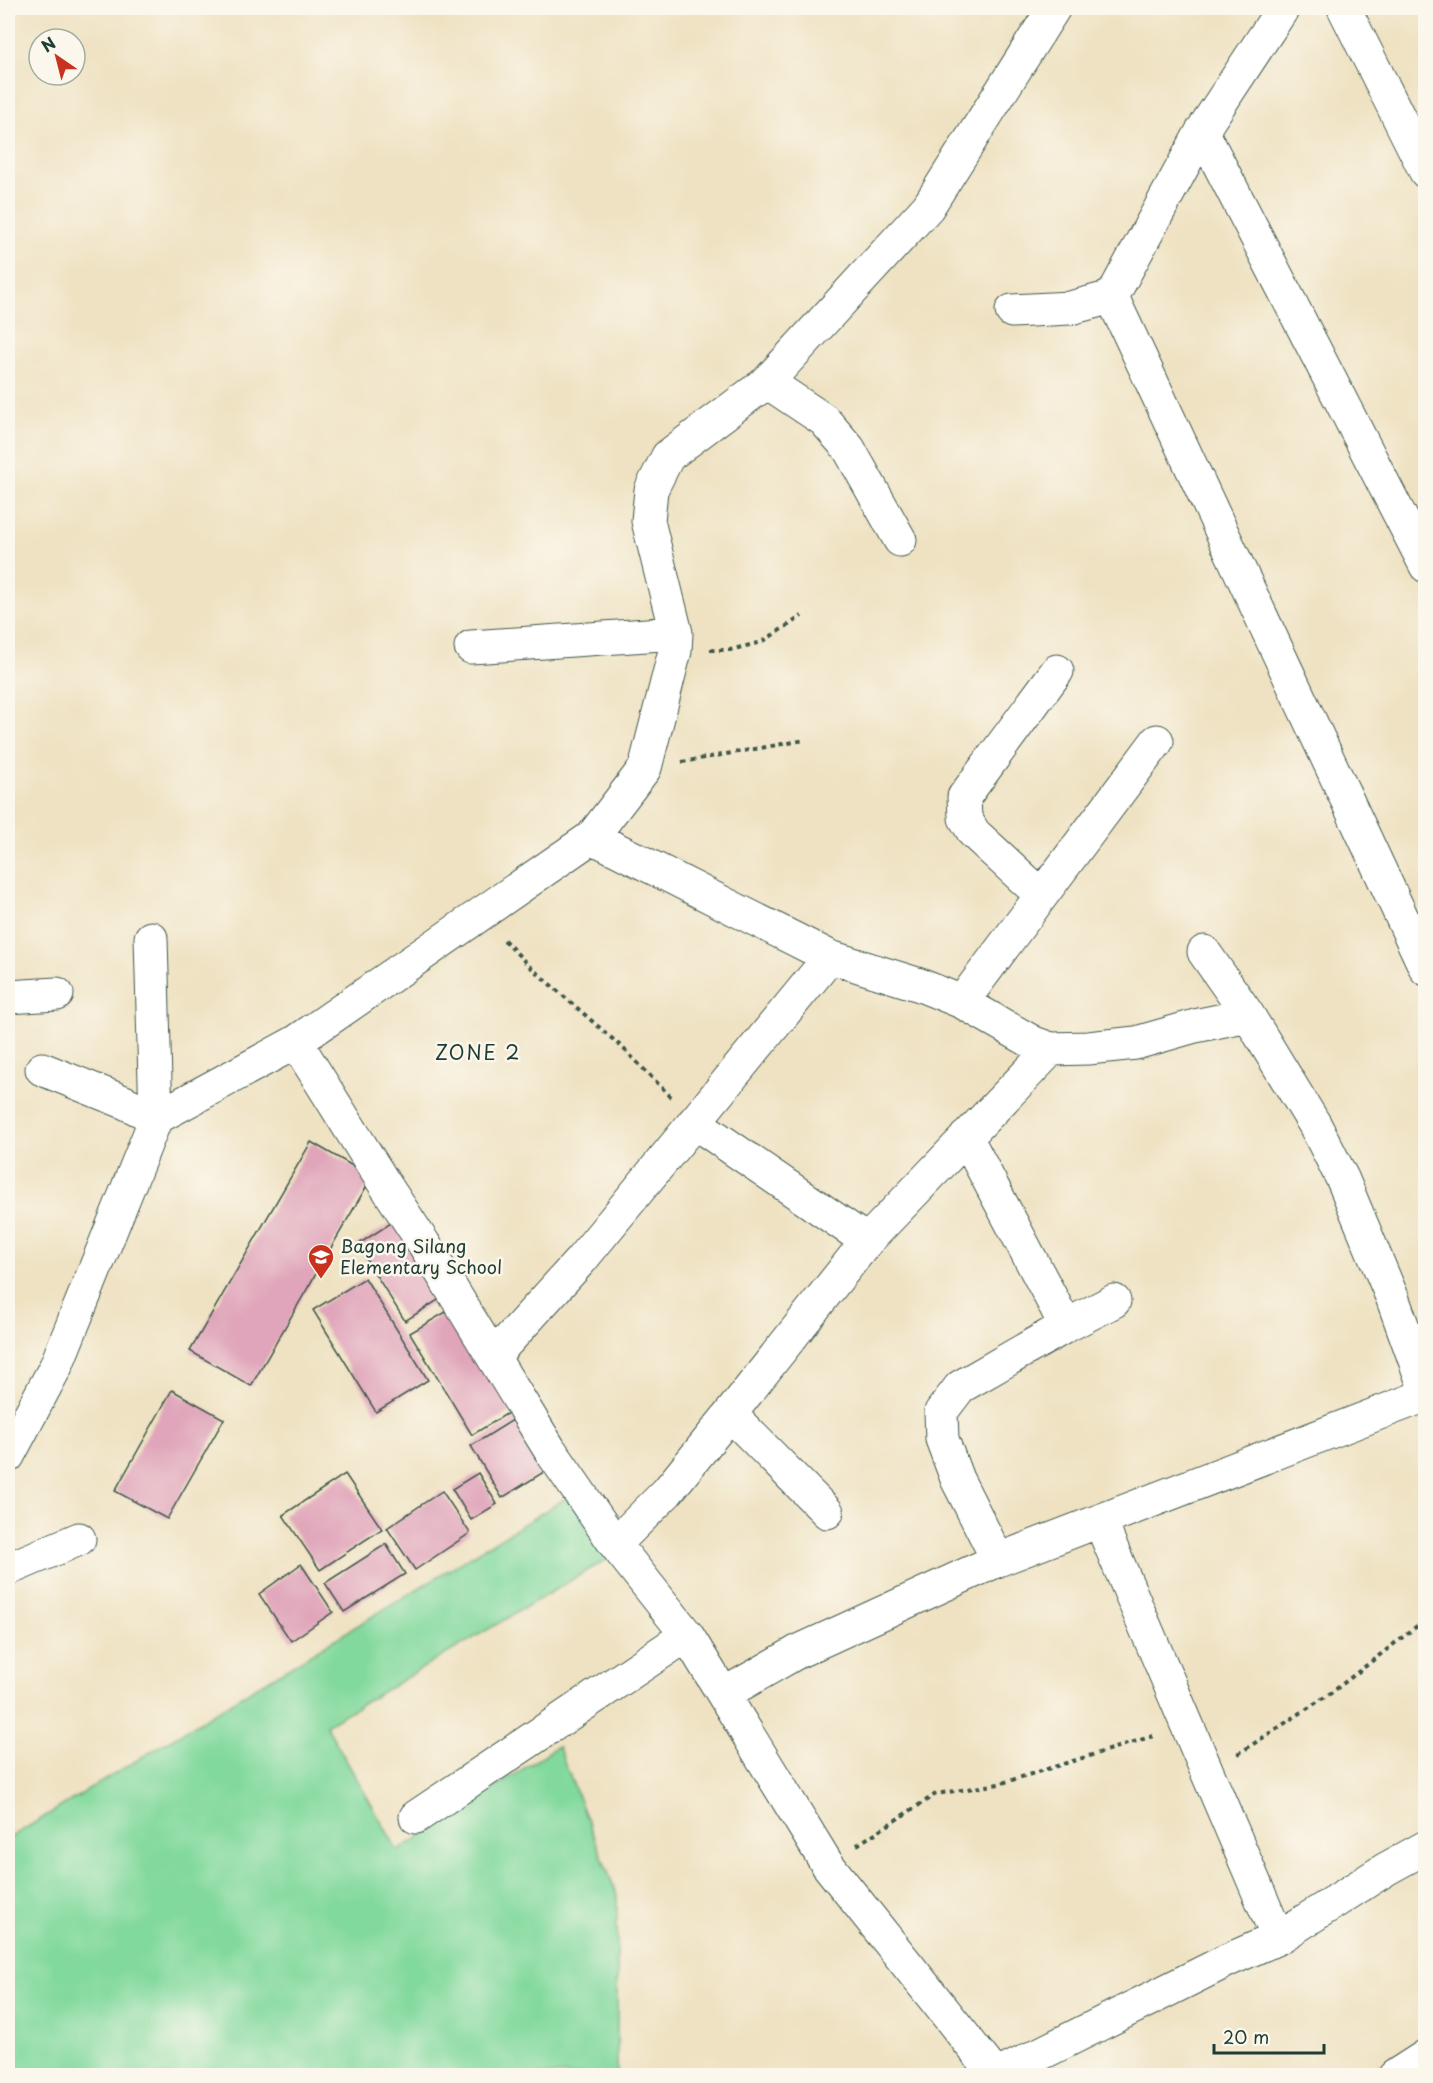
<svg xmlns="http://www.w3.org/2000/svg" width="1433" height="2083" font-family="'Playpen Sans',sans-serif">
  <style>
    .green { fill: #82d99d; stroke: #508b68; stroke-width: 1.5 }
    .building { fill: #e0a5ba }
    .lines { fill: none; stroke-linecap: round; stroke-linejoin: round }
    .minor-casing { stroke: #3e5649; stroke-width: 35 }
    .path { stroke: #3e5649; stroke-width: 4; stroke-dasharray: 4.5 4.5; stroke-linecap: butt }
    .minor { stroke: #fff; stroke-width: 33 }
    .labels { text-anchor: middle; stroke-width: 5; stroke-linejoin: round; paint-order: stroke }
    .poi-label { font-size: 18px; fill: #1f3d34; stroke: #fbf7ec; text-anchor: start }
    .neighbourhood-label { font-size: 20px; letter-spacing: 1.5px; fill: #1f3d34; stroke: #fbf7ec }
  </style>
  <rect width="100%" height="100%" fill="#fbf7ec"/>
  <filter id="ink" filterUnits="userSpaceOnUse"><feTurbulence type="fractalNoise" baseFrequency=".0167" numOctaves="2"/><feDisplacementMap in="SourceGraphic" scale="12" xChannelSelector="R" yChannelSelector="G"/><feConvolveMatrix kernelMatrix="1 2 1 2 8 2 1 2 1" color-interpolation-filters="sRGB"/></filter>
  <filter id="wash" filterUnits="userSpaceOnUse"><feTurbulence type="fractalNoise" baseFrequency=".008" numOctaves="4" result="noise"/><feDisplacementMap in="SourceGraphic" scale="24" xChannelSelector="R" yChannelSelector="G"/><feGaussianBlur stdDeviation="1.35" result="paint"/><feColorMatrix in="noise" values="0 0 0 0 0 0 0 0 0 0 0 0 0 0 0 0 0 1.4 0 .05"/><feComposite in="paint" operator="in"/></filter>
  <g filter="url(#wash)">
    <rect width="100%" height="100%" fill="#efe2c2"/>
    <path class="green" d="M571,1495l43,60 -288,170 72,126 160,-105 59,149v180l-609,1v-237z"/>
    <g id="blocks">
      <path class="building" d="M311,1142l61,35 -121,209 -61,-35z
        M394,1221l49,76 -38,24 -48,-76z
        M365,1278l63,102 -52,32 -63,-102z
        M451,1309l62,101 -41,25 -62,-102z
        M172,1390l52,29 -57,100 -52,-28z
        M516,1418l31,52 -45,28 -31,-52z
        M478,1473l19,31 -26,16 -19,-31z
        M345,1474l37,55 -62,41 -37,-55z
        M442,1491l28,42 -55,37 -28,-42z
        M386,1544l19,30 -61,38 -19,-29z
        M301,1564l32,48 -42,29 -32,-47z"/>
    </g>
  </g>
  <g filter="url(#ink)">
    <use href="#blocks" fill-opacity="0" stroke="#3e5649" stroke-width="1.5"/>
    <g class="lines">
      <g class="minor-casing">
        <path id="minor" d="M1344,8l82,164
          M1202,131l224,435
          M1112,297l314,672
          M1012,311l58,-3 42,-11 90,-166 81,-123
          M767,382l57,38 25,29 51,91
          M471,647l205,-14
          M1157,741l-195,261 72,41 17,6 37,-1 48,-5 59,-17 53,-11
          M592,837l238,120 90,28 42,17
          M1041,895l-67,-62 -9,-15 -1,-21 93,-126
          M1204,952l44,63 67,110 28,55 49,117 34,94
          M8,997l49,-3
          M296,1042l86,138 42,64 126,206 65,94 72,91 140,229 169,212
          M42,1069l82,33 32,16 -5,-180
          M694,1122l173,119
          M966,1137l100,189
          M493,1357l88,-97 249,-303
          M730,1414l97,98
          M8,1456l48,-90 100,-248 140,-76 296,-205 53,-69 30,-117 1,-18 -28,-112 3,-31 17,-34 99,-74 161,-175 126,-199
          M1100,1521l178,417
          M615,1544l52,-52 63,-78 137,-173 184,-192
          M998,1560l-41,-81 -15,-40 -1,-27 19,-25 106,-61 48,-25
          M8,1569l71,-30
          M724,1694l73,-42 201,-92 428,-165
          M416,1817l271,-182
          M996,2076l232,-116 50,-22 108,-69 40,-22
          M1395,2076l31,-20"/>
      </g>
      <path class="path" d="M710,650h20l32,-8 40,-26
        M682,762l123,-22
        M504,940l24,25 96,84 47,48
        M1238,1754l93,-61 95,-74
        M857,1845l79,-51 63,-10 154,-48"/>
      <use href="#minor" class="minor"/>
    </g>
  </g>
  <defs>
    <g id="school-pin" transform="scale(1.35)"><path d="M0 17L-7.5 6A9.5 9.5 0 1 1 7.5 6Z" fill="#c8321e" stroke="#fbf7ec"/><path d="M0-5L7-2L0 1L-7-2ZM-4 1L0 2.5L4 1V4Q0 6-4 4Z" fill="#fff"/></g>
  </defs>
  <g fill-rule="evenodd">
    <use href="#school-pin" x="321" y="1257"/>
  </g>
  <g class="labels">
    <g class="poi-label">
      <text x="340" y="1253">Bagong Silang<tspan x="340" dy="21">Elementary School</tspan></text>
    </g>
    <g class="neighbourhood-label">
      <text x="478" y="1060">ZONE 2</text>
    </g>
  </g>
  <rect width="1433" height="2083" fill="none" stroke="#fbf7ec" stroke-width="30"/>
  <g transform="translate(57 57) rotate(325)"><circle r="28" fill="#fbf7ec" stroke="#a3ada2" stroke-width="1.5"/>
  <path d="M0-4.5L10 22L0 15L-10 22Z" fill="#c8321e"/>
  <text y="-9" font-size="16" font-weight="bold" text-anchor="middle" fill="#1f3d34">N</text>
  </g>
  <path d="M1214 2044v9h110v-9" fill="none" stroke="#1f3d34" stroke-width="3"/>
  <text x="1223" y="2044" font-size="18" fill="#1f3d34" stroke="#fbf7ec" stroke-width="4.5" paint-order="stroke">20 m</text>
</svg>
